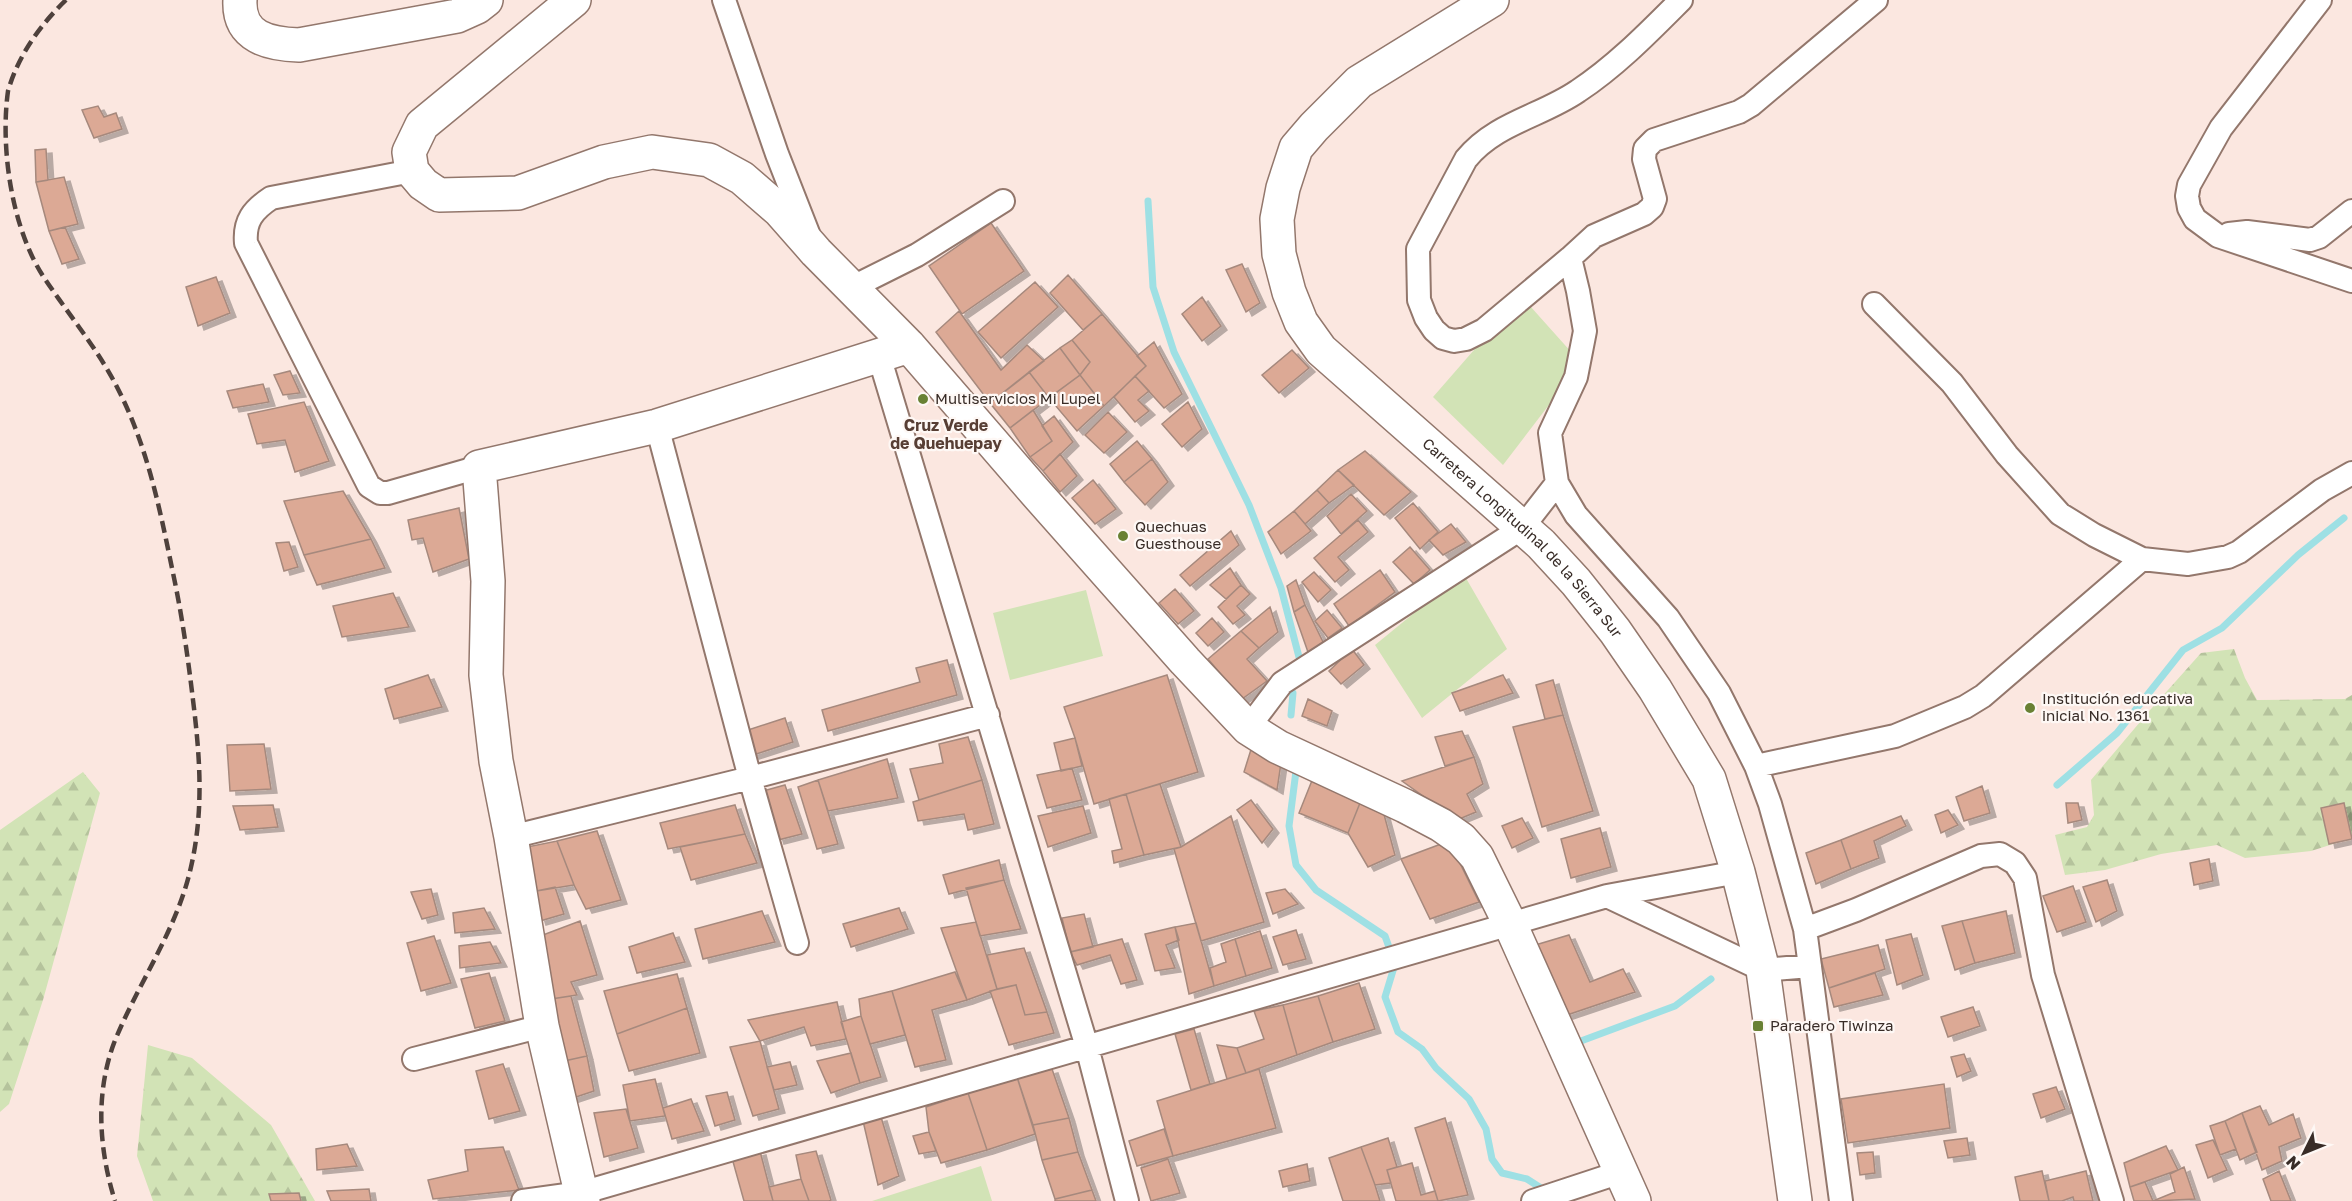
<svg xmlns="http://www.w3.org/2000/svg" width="2352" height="1201" font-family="'Golos Text',sans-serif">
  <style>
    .forest { fill: url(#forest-firs) }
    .park { fill: #d2e3b6 }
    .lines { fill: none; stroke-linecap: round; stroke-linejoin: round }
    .stream { stroke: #9ee0e4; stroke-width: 7 }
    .building { fill: #dca995; stroke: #a6897d; stroke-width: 1.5; filter: url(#shadow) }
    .street-casing { stroke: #93776c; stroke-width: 26 }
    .secondary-casing { stroke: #93776c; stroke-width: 36 }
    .highway-casing { stroke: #93776c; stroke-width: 36 }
    .street { stroke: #fff; stroke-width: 22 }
    .secondary { stroke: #fff; stroke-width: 33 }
    .highway { stroke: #fff; stroke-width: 33 }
    .rail { stroke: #4e413c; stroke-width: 4.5; stroke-dasharray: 12 6; stroke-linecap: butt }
    .poi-dot { fill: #698134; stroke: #fef8f5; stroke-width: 2 }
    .labels { text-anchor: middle; stroke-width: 4.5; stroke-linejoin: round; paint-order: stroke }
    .poi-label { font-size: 15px; fill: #382c27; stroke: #fef8f5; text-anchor: start }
    .street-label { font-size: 15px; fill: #382c27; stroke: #fef8f5 }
    .neighbourhood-label { font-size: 16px; font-weight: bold; fill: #573e34; stroke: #fef8f5 }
  </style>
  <defs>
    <pattern id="forest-firs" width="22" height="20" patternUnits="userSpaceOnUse" patternTransform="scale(1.5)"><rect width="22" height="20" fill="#d2e3b6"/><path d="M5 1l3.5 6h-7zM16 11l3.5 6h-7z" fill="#b5c39c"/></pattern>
    <filter id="shadow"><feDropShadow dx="6" dy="4" stdDeviation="0" flood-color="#0004"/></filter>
  </defs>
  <rect width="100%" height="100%" fill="#fbe7e0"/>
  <path class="forest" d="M2234,649l11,29 12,22 88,-1 7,-4v143l-41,13 -66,7 -28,-13 -56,9 -56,16 -40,5 -10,-40 32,-8 7,-12 -3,-35 60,-71 50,-56z
    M83,772l17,21 -57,207 -34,104 -9,8v-282z
    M148,1045l44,13 79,67 44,76h-162l-16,-45z"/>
  <path class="park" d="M1521,296l60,67 -78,102 -70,-68z
    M1463,573l44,76 -85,69 -47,-73z
    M1086,590l17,66 -93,24 -17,-67z
    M981,1166l11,35h-120z"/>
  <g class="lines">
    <path class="stream" d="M1148,201l5,86 21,65 75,153 32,83 18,69
      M1291,715l2,-22
      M1296,771l-7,55 7,39 20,25 69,46 10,28 -10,33 13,35 24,17 14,19 33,31 17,30 6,30 10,14 25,6 14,9 1,7
      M2057,785l60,-52 66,-83 39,-22 76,-73 46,-37
      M1581,1041l94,-35 36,-27"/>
  </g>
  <path class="building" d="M98,106l6,11 12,-4 6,16 -28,9 -12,-28z
    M46,149l2,31 -12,2 -1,-32z
    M64,177l14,47 -29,7 -13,-49z
    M991,223l33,48 -62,43 -33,-48z
    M65,227l14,32 -17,5 -13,-33z
    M1242,264l18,39 -14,9 -20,-42z
    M1068,275l34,39 -19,16 -33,-37z
    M216,277l14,36 -32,13 -12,-39z
    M1035,282l23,25 -57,51 -23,-26z
    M1202,297l19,29 -19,15 -20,-27z
    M959,311l42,59 26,-25 17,16 -54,42 -54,-71z
    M1102,314l44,52 -42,40 -24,-31 10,-13 -18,-22z
    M1072,340l18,22 -10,13 -20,-27z
    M1154,342l28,52 -18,14 -29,-32 11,-10 -9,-10z
    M1060,348l20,27 -31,23 -20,-26z
    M1292,350l17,18 -30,25 -17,-18z
    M290,371l10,22 -17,2 -9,-20z
    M1029,372l20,26 -39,30 -20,-25z
    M1080,375l24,31 -27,25 -28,-33z
    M1135,376l14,15 -11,9 11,11 -14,11 -21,-25z
    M263,384l6,18 -36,6 -6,-17z
    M304,402l25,59 -34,11 -10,-32 -28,4 -9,-30z
    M1188,402l14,27 -20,18 -20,-23z
    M1033,410l19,31 -22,16 -20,-29z
    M1108,412l19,20 -23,21 -19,-18z
    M1054,416l19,26 -30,29 -13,-14 22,-16 -10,-15z
    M1137,441l15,18 -28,23 -14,-18z
    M1365,451l46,41 -27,23 -46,-45z
    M1060,454l17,22 -17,16 -17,-21z
    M1152,459l16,23 -23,23 -21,-23z
    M1338,470l16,15 -25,18 -12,-13z
    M1093,480l23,29 -21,15 -23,-26z
    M1317,490l12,13 -24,21 -11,-13z
    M343,491l28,48 -67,16 -20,-54z
    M1351,494l16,17 -26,23 -14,-18z
    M1413,503l25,29 -18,17 -25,-31z
    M459,508l10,51 -36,13 -10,-34 -11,2 -4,-20z
    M1294,511l17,20 -30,23 -13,-22z
    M1358,520l10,12 -30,25 11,13 -14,12 -21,-24z
    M1451,524l15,18 -23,13 -14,-15z
    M1231,531l8,14 -49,41 -10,-11z
    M371,539l14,29 -68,17 -13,-30z
    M289,542l9,25 -14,4 -8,-28z
    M1410,547l20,23 -16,14 -21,-22z
    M1230,568l11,17 -15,14 -16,-14z
    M1380,570l15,22 -46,34 -15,-22z
    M1314,572l17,18 -13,12 -16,-20z
    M1296,580l9,25 -11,7 -7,-26z
    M1241,585l9,9 -13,12 8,9 -12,9 -15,-17z
    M1175,589l19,22 -16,13 -19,-21z
    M393,593l16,34 -67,10 -9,-31z
    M1305,605l19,39 -15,11 -15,-43z
    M1270,607l8,25 -19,16 -18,-17z
    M1327,610l15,18 -14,10 -13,-17z
    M1212,618l12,14 -16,14 -12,-13z
    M1241,631l18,17 -12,11 20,22 -25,18 -34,-40z
    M1352,649l12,16 -23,19 -12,-13z
    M947,660l10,35 -129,36 -6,-21 98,-28 -4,-14z
    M428,675l14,32 -48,12 -9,-30z
    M1167,675l31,97 -104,32 -19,-66 -11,-31z
    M1503,675l10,18 -53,18 -8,-18z
    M1553,680l10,35 -18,4 -9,-34z
    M1308,699l24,12 -5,15 -25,-10z
    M1563,715l30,96 -51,16 -29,-100z
    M785,718l8,24 -40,13 -8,-24z
    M1462,731l12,26 -29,9 -10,-29z
    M968,737l14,43 -63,20 -9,-31 33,-6 -4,-19z
    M1075,738l7,28 -21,5 -7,-28z
    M1253,743l29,13 -5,34 -33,-18z
    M264,744l7,45 -41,2 -3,-46z
    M1474,757l9,27 -16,10 9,18 -19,8 -55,-39z
    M887,759l11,39 -70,13 -10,-31z
    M1072,768l10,32 -35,8 -10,-33z
    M1313,778l49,20 -14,35 -49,-20z
    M818,780l20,64 -21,5 -19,-62z
    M982,780l12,44 -26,6 -4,-16 -46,7 -5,-19z
    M1160,784l21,63 -37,8 -18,-61z
    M785,785l17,49 -24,6 -15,-49z
    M1982,786l8,27 -26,8 -8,-24z
    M1126,794l18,61 -30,8 -2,-12 10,-2 -13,-50z
    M1362,798l20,9 13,48 -27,12 -20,-34z
    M1251,800l22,29 -11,14 -25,-33z
    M2066,803h12l4,17 -14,3z
    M2344,803l8,36 -23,5 -8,-36z
    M273,805l5,22 -38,3 -7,-24z
    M735,805l10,29 -77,15 -8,-26z
    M1083,806l8,27 -43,14 -10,-31z
    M1948,810l10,15 -17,8 -6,-18z
    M1231,816l33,106 -63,19 -27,-92 7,-2z
    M1901,816l5,10 -32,15 5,17 -28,11 -10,-29z
    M1522,818l11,20 -21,10 -10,-22z
    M1600,828l11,39 -40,11 -10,-39z
    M597,831l24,69 -35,9 -12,-24 -17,-44z
    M745,834l12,29 -66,17 -11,-33z
    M1841,840l10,29 -35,15 -10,-31z
    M557,841l17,44 -43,7 -9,-44z
    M1449,841l30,61 -49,17 -29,-60z
    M2209,859l4,22 -19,4 -4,-22z
    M999,860l5,20 -55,14 -6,-19z
    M1004,880l17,49 -41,7 -14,-48z
    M2107,880l10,31 -21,11 -13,-35z
    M2073,886l13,36 -29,10 -14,-36z
    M555,887l9,27 -24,7 -9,-29z
    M431,889l7,26 -16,4 -11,-27z
    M1285,889l13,15 -25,10 -7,-21z
    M484,908l11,21 -40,4 -2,-20z
    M899,908l9,21 -57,18 -8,-23z
    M762,911l13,31 -72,17 -8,-30z
    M2006,911l9,42 -40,10 -13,-42z
    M1084,914l9,33 -23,5 -8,-34z
    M580,921l17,54 -26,7 6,13 -26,4 -16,-61z
    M1962,921l13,42 -20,7 -13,-44z
    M976,922l21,67 -30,11 -26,-72z
    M1196,923l18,63 -25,8 -14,-67z
    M1175,927l4,13 -13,5 9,23 -20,3 -10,-37z
    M1296,930l10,29 -23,6 -10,-28z
    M1260,931l12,37 -26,8 -11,-37z
    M673,933l12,29 -48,11 -8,-26z
    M1911,934l12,41 -26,10 -11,-45z
    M1569,935l21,47 33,-13 12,23 -68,23 -35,-69z
    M434,936l17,47 -30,8 -14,-48z
    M1122,939l15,41 -16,4 -11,-29 -33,10 -7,-13z
    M1235,939l11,37 -32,10 -4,-18 16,-6 -5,-18z
    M490,942l11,21 -41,5 -1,-22z
    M1878,945l7,24 -56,19 -8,-29z
    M1024,948l23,64 -22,3 -9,-30 -19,4 -10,-34z
    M955,972l12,28 -35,10 14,50 -31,7 -23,-76z
    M489,973l16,48 -30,7 -14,-49z
    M1875,973l8,22 -49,12 -5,-19z
    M677,974l10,34 -70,26 -13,-43z
    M1359,983l16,46 -42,13 -15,-46z
    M1016,985l9,30 22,-3 7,21 -45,12 -19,-54z
    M892,991l13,44 -35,9 -9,-28 -2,-17z
    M571,996l16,60 -23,5 -13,-62z
    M1318,996l15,46 -36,13 -14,-50z
    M837,1002l9,37 -35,7 -7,-19 -44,14 -12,-21z
    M1283,1005l14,50 -51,18 -9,-25 27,-9 -10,-28z
    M1973,1007l7,19 -32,11 -7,-20z
    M687,1008l13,45 -71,18 -12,-37z
    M861,1016l20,61 -21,6 -19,-61z
    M1194,1029l16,55 -19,6 -16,-56z
    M760,1041l19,68 -26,7 -23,-69z
    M1217,1045l20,3 9,25 -19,6z
    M851,1053l9,30 -29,10 -14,-32z
    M1964,1054l7,17 -14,6 -6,-20z
    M587,1056l7,35 -24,8 -6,-38z
    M790,1062l7,23 -23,5 -7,-23z
    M503,1064l17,47 -31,8 -13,-48z
    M1052,1069l17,49 -36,7 -16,-48z
    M1259,1069l17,59 -103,28 -16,-55z
    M1017,1077l18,57 -48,16 -19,-57z
    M655,1079l10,37 -35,5 -7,-36z
    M1944,1084l6,44 -102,15 -7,-44z
    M2056,1087l9,22 -24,9 -8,-24z
    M727,1092l8,28 -20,6 -9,-30z
    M968,1093l19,57 -46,13 -12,-31 -3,-25z
    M691,1099l13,32 -32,8 -9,-31z
    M2260,1106l9,19 24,-11 8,24 -22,9 3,14 -20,9 -20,-57z
    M626,1109l12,39 -34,9 -10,-44z
    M2242,1113l15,39 -17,8 -15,-39z
    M881,1117l18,59 -21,9 -15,-64z
    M1069,1118l9,34 -36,8 -9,-35z
    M1445,1118l23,77 -30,6 -23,-73z
    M2225,1121l11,28 -16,6 -10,-29z
    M1164,1129l9,27 -36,10 -8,-25z
    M929,1132l7,19 -17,3 -6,-18z
    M1388,1138l9,29 -10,3 4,13 -16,2 -14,-38z
    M1967,1138l3,17 -22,3 -4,-17z
    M2213,1140l14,30 -19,8 -12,-33z
    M347,1144l10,22 -40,4 -1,-21z
    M2166,1146l12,24 -48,17 -6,-24z
    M503,1147l16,43 -86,9 -5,-19 40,-9 -3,-21z
    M1361,1147l14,38 5,16h-37l-14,-43z
    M760,1151l13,50h-29l-12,-43z
    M816,1151l15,49 -2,1h-20l-8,-22 -5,-24z
    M1078,1152l14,38 -37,9 -13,-39z
    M1873,1152l2,21 -15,2 -3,-22z
    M1168,1159l12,34 -29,8 -10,-33z
    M1412,1163l9,32 14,-4 3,10h-42l-9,-31z
    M1307,1164l3,17 -27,6 -4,-16z
    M2184,1167l11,32 -42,2 22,-9 -5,-18z
    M2042,1171l7,30h-29l-5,-24z
    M2086,1171l7,30h-19l-1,-4 -11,4h-13l-4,-20z
    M2279,1171l12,30h-20l-8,-22z
    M801,1179l8,22h-36l-4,-14z
    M2145,1182l8,19h-19l-4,-14z
    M369,1189l2,12h-40l-4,-10z
    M1092,1190l4,11h-41v-2z
    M299,1193l2,8h-30l-2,-7z"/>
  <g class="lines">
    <g class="street-casing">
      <path id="street" d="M724,0l53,154 31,79
        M1681,0c-32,32 -65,66 -103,91 -36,25 -83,32 -112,68l-48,90 1,51 7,18 8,12 9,8 11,3 12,-2 18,-9 86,-72 8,33 7,40 -9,46 -26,56 7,50 19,32 92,103 51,75 37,73 14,38 35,125 36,272
        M2320,0l-99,128 -32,57 -2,11 2,12 6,11 23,17 134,45
        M412,171l-141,27c-18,12 -27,23 -25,45l123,243 11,7h8l91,-26
        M2229,234l18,-2 63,8 9,-3 33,-26
        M1570,258l24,-22 50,-22 8,-7 3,-8 -11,-40 1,-10 9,-9 85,-28 12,-7 125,-105
        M851,288l66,-33 86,-54
        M1874,304l78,79 55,72 53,59 34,21 48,24 46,5 40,-7 11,-5 83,-62 30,-17
        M879,356l208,691 40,154
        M657,426l93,352 47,165
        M1248,728l34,-45 240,-155 35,-45
        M1756,766l139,-30 70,-29 18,-11 159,-137
        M511,837l239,-59 238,-63
        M1607,896l156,74 47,-4
        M1805,929l51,-19 125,-54 19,-2 15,9 10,15 18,97 69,226
        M414,1059l128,-33
        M523,1201l58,-8 1026,-297 131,-24
        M1533,1201l88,-29"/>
    </g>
    <g class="secondary-casing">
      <path id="secondary" d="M240,0c-2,38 30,44 59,45l158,-29 20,-9 9,-7
        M574,0l-152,125 -13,27 3,19 11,13 16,11 79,-2 86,-31 48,-10 57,8 33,18 38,33 36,41 93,94 128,148 148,167 63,67 30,19 127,59 36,19 20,14 16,18 34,69 123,275
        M583,1201l-41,-175 -31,-189 -15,-76 -10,-86 2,-94 -9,-114 178,-41 252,-80"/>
    </g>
    <g class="highway-casing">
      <g id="highway">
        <path id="s1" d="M1492,0l-133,82 -45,45 -18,21 -13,40 -6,31 2,35 10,38 12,30 20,28 220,194 35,38 39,49 40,58 54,90 29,93 25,98 32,231"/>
      </g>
    </g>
    <use href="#street" class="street"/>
    <use href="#secondary" class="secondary"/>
    <use href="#highway" class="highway"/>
    <path class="rail" d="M66,0c-26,25 -48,56 -58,91 -8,58 4,137 35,185 25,38 55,73 75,113 30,59 42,121 55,184 9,42 15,85 20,127 7,57 11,110 -2,167 -14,63 -53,116 -77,176 -19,51 -15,107 1,158"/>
  </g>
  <g class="poi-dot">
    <circle cx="923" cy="399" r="6"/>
    <circle cx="1123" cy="536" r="6"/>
    <circle cx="2030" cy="708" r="6"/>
    <rect x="1752" y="1020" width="12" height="12" rx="3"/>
  </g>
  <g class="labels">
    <g class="poi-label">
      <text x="935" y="404">Multiservicios Mi Lupel</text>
      <text x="1135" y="532">Quechuas<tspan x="1135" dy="17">Guesthouse</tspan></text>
      <text x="2042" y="704">Institución educativa<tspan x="2042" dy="17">inicial No. 1361</tspan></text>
      <text x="1770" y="1031">Paradero Tiwinza</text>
    </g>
    <g class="street-label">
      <text dy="5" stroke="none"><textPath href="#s1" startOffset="738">Carretera Longitudinal de la Sierra Sur</textPath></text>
    </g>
    <g class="neighbourhood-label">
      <text x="946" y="431">Cruz Verde<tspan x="946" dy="18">de Quehuepay</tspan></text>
    </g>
  </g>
  <g transform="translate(2304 1153) rotate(227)" stroke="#fef8f5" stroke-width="4.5" paint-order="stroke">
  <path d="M0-4.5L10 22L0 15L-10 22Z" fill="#382c27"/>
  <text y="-9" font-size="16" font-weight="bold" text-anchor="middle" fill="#382c27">N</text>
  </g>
</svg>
